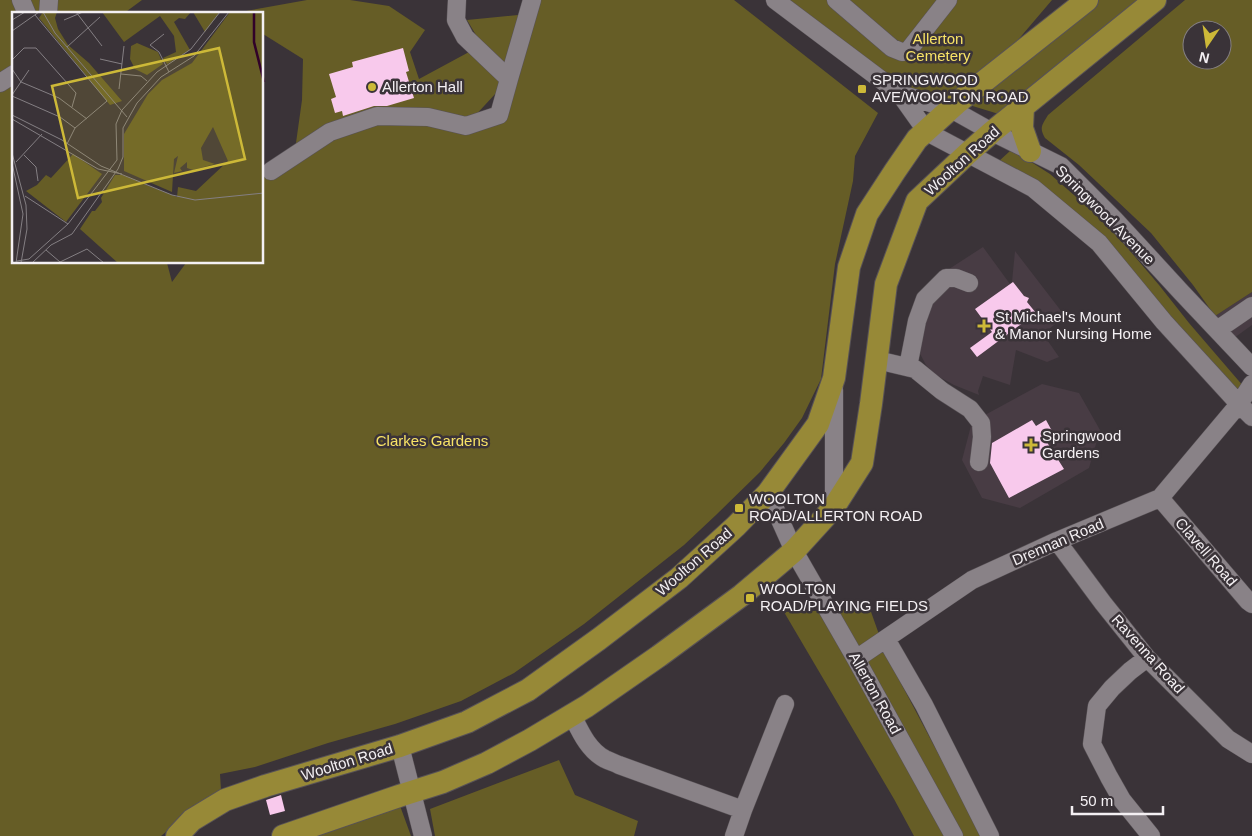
<svg xmlns="http://www.w3.org/2000/svg" width="1252" height="836" font-family="Helvetica,sans-serif">
  <style>
    .built { fill: #483c44 }
    .green { fill: #665d26; fill-rule: evenodd }
    .building { fill: #f8c9ec }
    .lines { fill: none; stroke-linecap: round; stroke-linejoin: round }
    .minor-casing { stroke: #585256; stroke-width: 19 }
    .major-casing { stroke: #585256; stroke-width: 24 }
    .minor { stroke: #898287; stroke-width: 18 }
    .major { stroke: #978937; stroke-width: 22 }
    .poi-dot { fill: #cdb938; stroke: #3a3338; stroke-width: 2 }
    .labels { text-anchor: middle; stroke-width: 5; stroke-linejoin: round; paint-order: stroke }
    .park-label { font-size: 15px; fill: #f8e366; stroke: #3a3338 }
    .poi-label { font-size: 15px; fill: #f4f0f3; stroke: #3a3338; text-anchor: start }
    .street-label { font-size: 15px; fill: #f4f0f3; stroke: #3a3338 }
    .inset-river { fill: none; stroke: #310129; stroke-width: 2.5 }
    .inset-road { fill: none; stroke: #847f83; stroke-width: 1 }
    .view { fill: #cdb938; fill-opacity: 0.15; stroke: #cdb938; stroke-width: 2.5 }
    .inset-edge { fill: none; stroke: #f4f0f3; stroke-width: 2.5 }
  </style>
  <rect width="100%" height="100%" fill="#3a3338"/>
  <path class="built" d="M983,247l27,37 2,-2 3,-31 50,65 -22,18 16,23 -12,5 -31,-12 -6,35 -27,-9 -5,15 1,4 -25,-10 -20,-11 -8,-9 -8,-15 16,-59 -5,-9z
    M1252,292v33l-18,13 -19,-22z
    M1042,384l37,9 21,37 -11,38 -69,40 -38,-10 -20,-38 10,-38z"/>
  <path class="green" d="M0,0h142l-19,14h-109v248l153,1 5,19 14,-19 76,-1 1,-91 32,-21 7,-50 1,-41 -40,-25 -1,-20h-33l78,-14h43l39,6 36,24 -15,22 9,27 63,-34 -15,-25 61,-6 -19,65 -37,40 31,1 37,-120h194l144,113 -23,43 -2,25 -18,83 -14,115 -19,39 -18,25 -24,29 -44,43 -32,30 -100,79 -70,49 -53,28 -66,23 -67,19 -73,24 -35,7 1,16 -18,11 -42,35h-161z
    M785,0h267l-46,54 -53,43 -51,-6z
    M1093,0h52l-143,115 -36,-11z
    M1185,0h67v292l-37,24 -22,-31 -42,-52 -72,-68 -34,-27c-6,-10 -3,-13 3,-23zM1192,30h30v30h-30z
    M1010,151l18,9 22,14 41,36 34,35 34,40 30,38 55,64 -9,9 -94,-111 -143,-123z
    M870,609l17,48 88,166 6,13h-67l-20,-37 -110,-187z
    M559,760l16,35 63,26 -4,15h-199l-5,-27z
    M399,803l12,33h-112z"/>
  <path class="building" d="M403,48l6,23 -3,1 8,26 -27,8h-13l-31,10 -1,-5 -7,2 -4,-14 5,-2 -7,-23 24,-7 -1,-5z
    M1013,282l11,14 5,2 -2,4 9,11 -59,44 -7,-9 22,-16 -17,-23z
    M1032,420l4,6 10,-6 6,11 -9,5 21,33 -55,29 -19,-35 2,-20z
    M281,795l4,16 -15,4 -4,-15z"/>
  <g class="lines">
    <g class="minor-casing">
      <path id="minor" d="M21,0l6,14
        M457,0l-1,20 9,17 44,42 23,-79
        M775,0l125,94 27,38 106,56 66,55 65,79 75,82 13,13
        M836,0l56,48 10,4 6,-1 40,-51
        M48,14l1,-14
        M0,83l14,-9
        M900,94l51,15 41,23 69,34 53,53 68,74 70,74
        M271,171l59,-39 47,-16 51,1 38,9 33,-11 10,-36
        M1217,330l35,-24
        M877,360l38,9 27,22 28,18 11,14 1,14 -3,25
        M908,367l9,-46 8,-22 21,-21h10l13,5
        M834,390v117
        M768,493l26,58 62,108 98,177
        M1160,498l88,103 4,3
        M1057,541l46,62 44,55 81,81 24,15
        M886,639l38,66 66,131
        M1147,658l-17,13 -18,17 -15,18 -5,38 17,33 13,23 29,36
        M856,659l116,-79 85,-39 103,-43 79,-94 13,-20
        M572,715c8,16 16,35 33,44 4,2 10,4 14,6l124,45
        M400,746l23,90
        M734,836l9,-26 42,-106"/>
    </g>
    <g class="major-casing">
      <path id="major" d="M1023,107l-1,21 8,23
        M177,836l15,-16 33,-20 40,-14 135,-40 67,-24 61,-32 71,-51 80,-61 57,-52 32,-33 50,-69 16,-46 15,-111 18,-53 28,-43 22,-32 41,-37 129,-102
        M283,836l116,-40 44,-14 44,-19 43,-23 57,-34 72,-50 83,-61 52,-44 40,-44 28,-44 9,-59 15,-120 31,-83 50,-47 25,-22 163,-132"/>
    </g>
    <use href="#minor" class="minor"/>
    <use href="#major" class="major"/>
  </g>
  <g class="poi-dot">
    <circle cx="372" cy="87" r="5"/>
    <rect x="857" y="84" width="10" height="10" rx="2.5"/>
    <path d="M981.5 318.5h5v5h5v5h-5v5h-5v-5h-5v-5h5z"/>
    <path d="M1028.5 437.5h5v5h5v5h-5v5h-5v-5h-5v-5h5z"/>
    <rect x="734" y="503" width="10" height="10" rx="2.5"/>
    <rect x="745" y="593" width="10" height="10" rx="2.5"/>
  </g>
  <g class="labels">
    <g class="park-label">
      <text x="938" y="44">Allerton<tspan x="938" dy="17">Cemetery</tspan></text>
      <text x="432" y="446">Clarkes Gardens</text>
    </g>
    <g class="poi-label">
      <text x="872" y="85">SPRINGWOOD<tspan x="872" dy="17">AVE/WOOLTON ROAD</tspan></text>
      <text x="382" y="92">Allerton Hall</text>
      <text x="995" y="322">St Michael's Mount<tspan x="995" dy="17">&amp; Manor Nursing Home</tspan></text>
      <text x="1042" y="441">Springwood<tspan x="1042" dy="17">Gardens</tspan></text>
      <text x="749" y="504">WOOLTON<tspan x="749" dy="17">ROAD/ALLERTON ROAD</tspan></text>
      <text x="760" y="594">WOOLTON<tspan x="760" dy="17">ROAD/PLAYING FIELDS</tspan></text>
    </g>
    <g class="street-label">
      <text transform="translate(962 161) rotate(-42)" y="5">Woolton Road</text>
      <text transform="translate(1105 215) rotate(45)" y="5">Springwood Avenue</text>
      <text transform="translate(1058 542) rotate(-23)" y="5">Drennan Road</text>
      <text transform="translate(1206 552) rotate(49)" y="5">Clavell Road</text>
      <text transform="translate(694 562) rotate(-41)" y="5">Woolton Road</text>
      <text transform="translate(1148 654) rotate(48)" y="5">Ravenna Road</text>
      <text transform="translate(875 693) rotate(61)" y="5">Allerton Road</text>
      <text transform="translate(347 762) rotate(-17)" y="5">Woolton Road</text>
    </g>
  </g>
  <g transform="translate(12 12)">
    <rect width="251" height="251" fill="#3a3338"/>
    <path d="M31,0h14l-2,6 3,11 10,16 21,18 33,38 -12,4 -71,-87zM90,0h89l-6,7 -6,-1 -5,4 16,28 -23,14 -4,-6 13,-6 -2,-16 -14,-20 -36,26zM181,0h27l-15,20zM218,0h33v251h-145l-38,-34 12,-18h3l7,-9 -1,-4 14,-23h7l55,22 1,-10 18,4 32,-30 -15,-34 -12,21 2,12 12,4 -22,6 -6,-2v-6l-7,6 2,3 -8,2 4,-17 -4,3 -2,33 -48,-21v-37l24,-40 14,-14 30,-17zM125,31l21,9 5,12 -16,11 -12,-6 -5,-10 1,-13zM61,142l29,20 -36,48 -40,-31 11,-6 9,-10 5,3z" fill="#665d26"/>
    <path class="inset-river" d="M242,0v30l10,40"/>
    <path class="inset-road" d="M31,0l12,21 72,84M64,0l26,34M23,3l72,86M0,8l13,-8M52,8l19,-8M0,19l27,-19M152,22l-14,11 9,7 10,20M55,35l33,-30M88,47l22,5M0,48l12,-12h12l40,45 -4,14M0,57l9,13 38,16 28,21M109,62l20,2 6,5M107,77l5,-43M0,83l17,-25M0,84l48,21 15,11M0,103l50,25 39,26 71,29 23,5 69,-7M0,107l86,50 24,5M55,132l8,-16 32,-27M0,141l14,52 1,24 -6,34M12,143l12,12 2,14M4,150l26,-28M0,151l11,51 -7,49M13,184l43,28M34,238l14,12M5,249l12,-2 39,-35 49,-64 -1,-36 6,-14 35,-38 34,-23 29,-37M48,250l27,-13 17,14M20,251l19,-18 21,-11 46,-65 5,-12v-29l14,-25 24,-26 33,-21 35,-44"/>
    <path class="view" d="M207,36l26,111 -167,39 -26,-112z"/>
    <rect width="251" height="251" class="inset-edge"/>
  </g>
  <g transform="translate(1207 45) rotate(193)"><circle r="24" fill="#3a3338" stroke="#847f83"/>
  <path d="M0-4L9 19L0 12L-9 19Z" fill="#cdb938"/>
  <text y="-8" font-size="14" font-weight="bold" text-anchor="middle" fill="#f4f0f3">N</text>
  </g>
  <path d="M1072 806v8h91v-8" fill="none" stroke="#f4f0f3" stroke-width="2.5"/>
  <text x="1080" y="806" font-size="15" fill="#f4f0f3" stroke="#3a3338" stroke-width="4" paint-order="stroke">50 m</text>
</svg>
